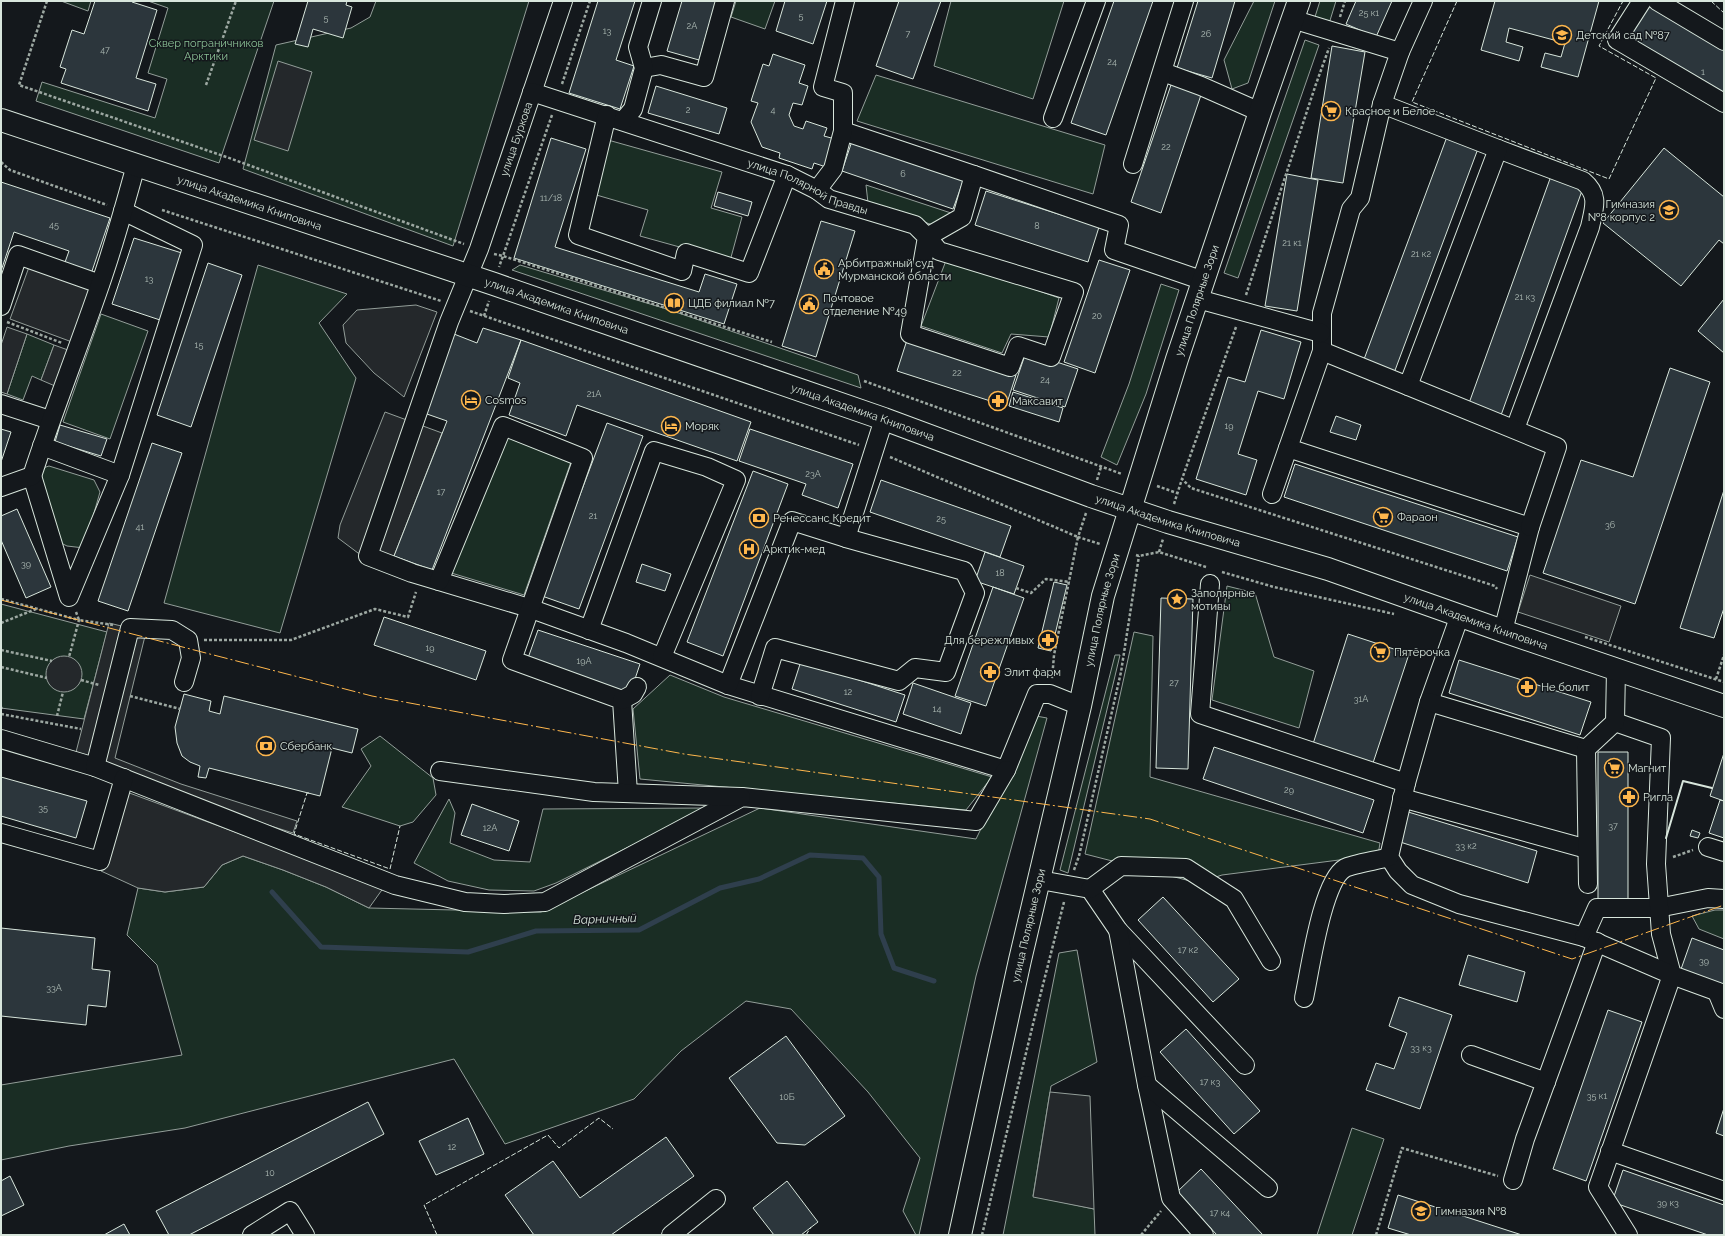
<svg xmlns="http://www.w3.org/2000/svg" width="1725" height="1236" font-family="Raleway,sans-serif">
  <style>
    .green { fill: #1a2d24; stroke: #939e99 }
    .parking { fill: #24282b; stroke: #939e99 }
    .lines { fill: none; stroke-linecap: round; stroke-linejoin: round }
    .stream { stroke: #2f3f4d; stroke-width: 5 }
    .building { fill: #2c363c; stroke: #d8e6dc }
    .minor-casing { stroke: #d8e6dc; stroke-width: 20 }
    .major-casing { stroke: #d8e6dc; stroke-width: 24 }
    .path { stroke: #9da8a2; stroke-width: 2.5; stroke-dasharray: 3 2; stroke-linecap: butt }
    .minor { stroke: #14181c; stroke-width: 18 }
    .major { stroke: #14181c; stroke-width: 22 }
    .fence { stroke: #d8e6dc; stroke-width: 1; stroke-dasharray: 5 2; stroke-linecap: butt }
    .wall { stroke: #d8e6dc; stroke-width: 2 }
    .power { stroke: #ffb74d; stroke-width: 1; stroke-dasharray: 14 3 2 3; stroke-linecap: butt }
    .labels { text-anchor: middle; stroke-width: 3; stroke-linejoin: round; paint-order: stroke }
    .number-label { font-size: 9px; fill: #adbab4 }
    .poi-label { font-size: 11px; fill: #d8e6dc; stroke: #14181c; text-anchor: start }
    .park-label { font-size: 11px; fill: #8ac095; stroke: #14181c }
    .street-label { font-size: 11px; fill: #d8e6dc; stroke: #14181c }
    .water-label { font-size: 12px; font-style: italic; fill: #d8e6dc; stroke: #14181c }
  </style>
  <rect width="100%" height="100%" fill="#14181c"/>
  <path class="green" d="M61,1h30l-3,10z
    M148,1h126l-55,162 -183,-62 6,-19 113,36 12,-39 -19,-6 20,-65z
    M376,1h153l-76,245 -210,-77 33,-124 75,-17 19,-11z
    M736,1h39l-10,28 -34,-12z
    M951,1h113l-31,98 -99,-33z
    M1254,1h21l-27,82 -16,6 -8,-29z
    M1320,1h16l-8,26 -15,-4z
    M1305,40l14,5 -81,233 -14,-5z
    M876,75l229,70 -12,49 -236,-73z
    M608,140l114,32 -11,36 31,9 -12,44 -90,-25 8,-26 -55,-16z
    M866,185l85,28 -15,13 -68,-23z
    M947,258l112,40 -10,39 -38,-3 -9,19 -81,-27z
    M258,265l89,29 -28,29 37,55 -76,255 -116,-30z
    M520,265l150,45 188,65 3,13 -349,-118z
    M1161,284l18,6 -33,104 -29,71 -16,-8 28,-73z
    M101,314l47,17 -38,108 -47,-17z
    M27,334l27,11 -13,35 -9,-4 -9,24 -16,-6z
    M506,435l66,24 -48,136 -76,-23z
    M49,466l45,14 6,12 -16,56 -17,-2 -6,-3 -21,-67 3,-8z
    M1227,586l28,7 19,64 40,14 -15,57 -87,-28z
    M1,604l106,28 -23,87 -83,-11z
    M1134,632l19,4 -3,141 230,66 -2,12 -156,20 -24,8 -113,-29z
    M1115,655h5l-52,218 -8,-3z
    M670,675l54,22 268,80 -26,33 -326,-31 -7,-70z
    M1036,716l11,2 -71,258 -57,259h-3l-13,-24 17,-53 -52,-66 -77,-83 -45,-8 -65,50 -47,48 -129,45 -51,-85 -269,69 -116,18 -68,14v-75l181,-30 -25,-90 -30,-30 11,-47 27,4 39,-5 18,-22 21,-9 40,14 43,17 43,21 172,4 219,-104 216,31z
    M380,736l53,42 3,17 -23,27 -13,4 -58,-19 29,-41 -10,-17z
    M449,799l6,14 -5,30 44,17 36,2 13,-53 164,-1 -151,75 -22,8 -45,-1 -41,-9 -34,-18z
    M1715,910h9v29l-25,-10 -7,-13z
    M1077,950l20,112 -46,24 -18,110 61,13 1,26h-92l56,-282z
    M1352,1128l32,11 -32,96h-35z"/>
  <path class="parking" d="M278,61l34,11 -24,79 -34,-11z
    M29,267l62,23 -19,52 -62,-23z
    M416,305l21,7 -33,85 -30,-24 -28,-30 -3,-18 14,-15z
    M7,327l20,7 -20,60 -6,-2v-47z
    M54,345l14,5 -13,36 -14,-6z
    M385,412l57,21 -48,123h-26l-10,-3 -20,-15 2,-13z
    M1530,575l91,31 -12,36 -91,-30z
    M109,623l37,9 -31,126 66,26 116,37 -4,12 -98,-31 -120,-46z
    M46 674a18 18 0 1 1 36 0a18 18 0 1 1-36 0Z
    M124,791l260,96 -15,21 -43,-21 -43,-17 -40,-14 -21,9 -18,22 -39,5 -27,-4 -37,-17z
    M1050,1092l40,4 4,113 -61,-12z"/>
  <g class="lines">
    <path class="stream" d="M272,892l49,55 147,5 68,-21 103,-1 81,-42 39,-9 51,-24 53,3 16,19 2,57 13,34 40,13"/>
  </g>
  <path class="building" d="M95,1h38l-1,1 25,8 -21,68 20,6 -8,27 -87,-28 5,-14 -6,-2 12,-37 12,4z
    M308,1h39l-1,4 6,2 -9,31 -30,-9 -5,18 -13,-3z
    M598,1h37l-19,59 18,6 -14,43 -51,-16z
    M682,1h34l-17,59 -32,-9z
    M785,1h42l-14,43 -37,-13z
    M899,1h42l-28,78 -37,-13z
    M1114,1h39l-47,134 -35,-12z
    M1198,1h37l-23,77 -35,-10z
    M1356,1h36l-16,36 -30,-13z
    M1495,1h104l-21,76 -37,-10 4,-14 16,4 4,-14 -56,-15 -3,14 17,5 -4,14 -38,-11z
    M1647,3l77,45v48l-98,-57z
    M1332,46l33,6 -22,131 -32,-5z
    M773,54l32,11 -6,18 9,3 -6,19 -9,-2 -4,12 5,11 9,3 3,-8 21,7 -3,8 11,3 -9,28 -12,-4 -2,6 -33,-11 1,-5 -18,-6 -11,-25 7,-19 -7,-2 12,-37 6,2z
    M1172,82l30,10 -41,121 -30,-11z
    M656,86l71,22 -8,26 -71,-21z
    M1448,134l31,12 -85,227 -31,-11z
    M551,138l35,11 -31,98 144,45 6,-18 32,10 -13,40 -210,-66z
    M853,138l112,38 -12,33 -111,-38z
    M1664,148l60,49v47l-5,-4 -38,46 -78,-63z
    M1287,174l31,6 -21,131 -32,-5z
    M1551,176l32,12 -83,230 -32,-12z
    M1,182l109,36 -19,56 -27,-9 5,-14 -55,-19 -13,39z
    M986,191l113,36 -11,35 -113,-37z
    M718,192l34,10 -4,14 -34,-10z
    M821,221l34,10 -39,126 -34,-11z
    M134,238l51,16 -22,67 -51,-17z
    M1099,260l31,10 -35,103 -31,-11z
    M208,263l34,12 -51,152 -34,-12z
    M1724,299v54l-26,-22z
    M483,328l38,12 -89,230 -38,-14 53,-135 -23,-8 30,-79 23,9z
    M1261,330l40,12 -17,57 -26,-8 -20,63 19,6 -11,35 -50,-16 32,-102 17,5z
    M521,340l230,82 -14,39 -160,-56 -11,31 -57,-21 11,-32 -12,-5z
    M907,340l109,35 -10,31 -109,-35z
    M1026,352l52,17 -13,38 -52,-17z
    M1670,368l40,14 -75,222 -92,-31 38,-113 52,17z
    M1013,392l50,16 -4,14 -50,-16z
    M1336,416l25,9 -5,15 -26,-8z
    M607,423l36,13 -64,173 -37,-13z
    M60,425l47,14 -6,17 -46,-14z
    M1,429l10,3 -10,30z
    M750,429l103,35 -15,44 -36,-13 4,-11 -67,-23z
    M152,443l30,10 -54,158 -30,-10z
    M1295,464l223,73 -11,34 -223,-74z
    M753,471l35,13 -65,172 -36,-14z
    M881,480l130,46 -11,31 -130,-45z
    M1724,490v118l-10,30 -34,-10z
    M17,509l34,78 -25,11 -25,-58v-24z
    M985,552l39,14 -10,28 -39,-13z
    M642,564l29,10 -6,17 -29,-9z
    M1054,582l13,3 -16,66 -13,-3z
    M993,587l31,11 -38,108 -31,-10z
    M1161,598l32,1 -5,170 -32,-1z
    M384,617l102,34 -10,29 -102,-35z
    M538,630l102,34 -7,21 -9,6 -96,-33z
    M1348,634l61,20 -36,109 -60,-19z
    M1459,660l132,42 -11,33 -131,-42z
    M801,661l104,34 -9,27 -104,-33z
    M913,683l58,20 -10,31 -58,-20z
    M184,694l27,7 -2,10 11,3 4,-18 134,33 -6,24 -20,-5 -12,48 -111,-28 -3,10 -8,-1 2,-11 -10,-4 -8,-6 -5,-13 -2,-16z
    M1214,747l160,53 -11,33 -160,-54z
    M1598,752h30v147h-30z
    M1724,753v48l-14,-5z
    M1,777l86,24 -11,37 -75,-22z
    M1720,800l4,1v37l-15,-5z
    M472,804l47,17 -10,30 -48,-16z
    M1405,811l132,40 -9,32 -131,-42z
    M1692,830l8,3 -2,5 -8,-2z
    M1163,897l76,82 -26,23 -75,-82z
    M1,928l94,10 -3,31 18,2 -4,36 -18,-2 -2,20 -85,-9z
    M1692,938l32,12v38l-44,-16z
    M1468,955l57,17 -8,30 -58,-17z
    M1399,997l53,18 -32,94 -54,-19 10,-27 18,6 13,-36 -18,-7z
    M1608,1010l34,12 -56,159 -33,-12z
    M1186,1029l74,82 -26,23 -74,-82z
    M786,1036l59,80 -40,29 -28,-2 -48,-65z
    M368,1102l16,32 -195,101h-20l-13,-24z
    M1724,1108v28l-8,-3z
    M468,1118l16,36 -48,21 -17,-34z
    M666,1137l28,39 -83,59h-77l-29,-40 48,-34 27,37z
    M1201,1169l62,66h-46l-40,-43z
    M1623,1170l101,35v30h-16l-96,-33z
    M10,1176l14,29 -23,11v-35z
    M787,1181l31,41 -17,13h-27l-21,-27z
    M1398,1195l124,40h-111l-23,-7z
    M124,1224l6,11h-26z"/>
  <g class="lines">
    <g class="minor-casing">
      <g id="minor">
        <path d="M563,1l-84,248 -30,73 -81,234 44,17 117,35 97,35 102,42 278,85 31,-76h13l30,12"/>
        <path d="M1642,1l-25,39 107,63"/>
        <path d="M1657,1l67,40"/>
        <path d="M1292,19l108,33"/>
        <path d="M644,68l17,-3 43,12 21,-76"/>
        <path d="M1163,72l38,14 59,26"/>
        <path id="s1" d="M532,92l255,83 30,15 12,9 86,26 12,12 12,14 135,41 -23,65 -33,-11 -8,21 -100,-33 17,-97 35,-20 12,-42 145,50 -5,25 90,31"/>
        <path d="M1382,104l-22,94 -9,11 -29,104v38l-34,97 242,79 -27,104"/>
        <path d="M607,115l-29,120 104,36 4,-18 63,20 38,-98"/>
        <path d="M1053,118l43,-117"/>
        <path d="M623,121l10,-12 11,-41 -6,-21 14,-46"/>
        <path d="M843,131l131,44"/>
        <path d="M1498,149l85,32c17,14 11,27 7,46l-75,202"/>
        <path d="M1133,164l51,-163"/>
        <path d="M817,190l16,-21 10,-38v-38l-20,-6 22,-86"/>
        <path d="M1198,299l123,34"/>
        <path d="M1,306l17,-51 82,29"/>
        <path d="M1322,351l86,35 90,-237 -116,-45 18,-52 23,-51"/>
        <path d="M1408,386l149,61 -27,80"/>
        <path d="M1,404l49,16"/>
        <path d="M42,446l78,29"/>
        <path d="M32,476l37,121 51,-122 73,-230 -70,-34"/>
        <path d="M1,487l31,-11c21,-64 46,-127 68,-191 14,-40 25,-80 36,-120"/>
        <path d="M1272,494l16,-46"/>
        <path d="M846,538l38,-119"/>
        <path d="M439,581l64,-155 80,32 -71,202 110,40 6,93"/>
        <path d="M1210,584l-10,130 206,69"/>
        <path d="M1460,615l-31,87 -23,81 -17,74 9,14 14,14 47,19 125,33 13,-29h61l50,-10 16,1"/>
        <path d="M589,630l65,-179 53,16 29,13 -74,177"/>
        <path d="M728,685l64,-164 54,17 118,33 11,22 -29,79 -31,-4 -16,13 -124,-33 -15,48"/>
        <path d="M622,700l11,-6 4,-7"/>
        <path d="M1429,702l157,47"/>
        <path d="M1615,722l46,16 -5,126 5,70 11,41 52,19"/>
        <path d="M1,739l94,28 300,118 70,17 39,2 41,-2 197,-105 234,24 30,-51"/>
        <path d="M95,767l35,-139 42,2 16,10 3,18 -7,24"/>
        <path d="M440,771l154,21 147,5"/>
        <path d="M1402,798l185,51"/>
        <path d="M1,833l99,28 24,-83"/>
        <path d="M1708,847l16,5"/>
        <path d="M1040,880l50,9 28,41 127,135"/>
        <path d="M1588,884l-2,-135 29,-27 1,-53"/>
        <path d="M1090,889l31,-23 65,2 48,31 37,62"/>
        <path d="M1118,930l29,155 24,113 33,37"/>
        <path d="M1584,937l88,38 -74,212 30,48"/>
        <path d="M1717,992l7,17"/>
        <path d="M1304,998c6,-27 18,-117 41,-130 8,-4 34,-8 44,-11"/>
        <path d="M1471,1055l75,27"/>
        <path d="M1147,1085l121,103"/>
        <path d="M1610,1151l114,40"/>
        <path d="M1513,1180l12,-41 72,-197"/>
        <path d="M252,1235l38,-24 15,24"/>
        <path d="M671,1235l45,-36"/>
      </g>
    </g>
    <g class="major-casing">
      <g id="major">
        <path id="s2" d="M1,120l493,164 390,135 207,77 77,26 160,47 175,62 221,75"/>
        <path id="s3" d="M960,1235l60,-275 60,-254 23,-110 74,-237 83,-247 39,-111"/>
      </g>
    </g>
    <path class="path" d="M47,1l-28,84 213,74 232,85
      M1340,17l5,-16
      M562,84l28,-83
      M206,85l30,-84
      M552,115l-49,141 269,86
      M1,162l9,8 97,35
      M162,210l279,91
      M494,254l9,2 -4,11
      M1246,295l70,-211 13,-36
      M470,311l389,134
      M484,316l5,-15
      M7,322l55,21
      M1236,327l-54,152 9,9 304,98 2,3
      M864,381l258,93
      M890,457l188,80 -24,118 -2,24
      M1097,480l4,-13
      M1157,486l20,7
      M1174,504l8,-25
      M1086,513l-8,24 22,7
      M1159,552l4,-13
      M1136,555l3,1 20,-4 47,15
      M1222,572l52,15 120,27
      M1016,588l15,5 15,-14 24,3
      M1,599l78,21 -10,37
      M76,612l3,8 34,5
      M1,623l35,-14
      M1585,637l139,45
      M204,640h87l84,-31 33,8 8,-25
      M1,650l51,11
      M1,667l46,11
      M1716,679l8,-24
      M81,680l18,5
      M130,696l50,13
      M1,707l1,2
      M1,714l80,15
      M57,716l6,-24
      M1673,857l20,-7
      M1074,870l5,-14 42,-184 18,-116
      M982,1235l52,-215 30,-118
      M1141,1235l20,-24
      M1376,1235l26,-87 96,28"/>
    <use href="#minor" class="minor"/>
    <use href="#major" class="major"/>
    <path class="fence" d="M1457,1l-45,101 197,77 47,-101 -57,-32 24,-45
      M1711,1l13,12
      M309,793h-2l-13,41 96,35 10,-43
      M437,1235l-13,-30 124,-70 11,13 40,-30 14,11
      M806,1235l5,-8"/>
    <path class="wall" d="M1666,838l17,-57 29,7"/>
    <path class="power" d="M1,600l371,96 312,58 466,65 422,140 152,-54"/>
  </g>
  <defs>
    <g id="school-ring" transform="scale(1)"><circle r="9.5" fill="#14181c" stroke="#ffb74d" stroke-width="1.5"/><path d="M0-5L7-2L0 1L-7-2ZM-4 1L0 2.5L4 1V4Q0 6-4 4Z" fill="#ffb74d"/></g>
    <g id="supermarket-ring" transform="scale(1)"><circle r="9.5" fill="#14181c" stroke="#ffb74d" stroke-width="1.5"/><path d="M-6-5.5h2.5l.6 2H6L4.5 2H-2.5L-4.4-4H-6ZM-1.5 3.2a1.3 1.3 0 1 0 .1 0ZM3 3.2a1.3 1.3 0 1 0 .1 0Z" fill="#ffb74d"/></g>
    <g id="civic-ring" transform="scale(1)"><circle r="9.5" fill="#14181c" stroke="#ffb74d" stroke-width="1.5"/><path d="M-.6-6.5H3V-4.5H.6V-3L4-1V1h2V6H-6V1h2V-1L-.6-3ZM-1.2 2.5V6h2.4V2.5Z" fill="#ffb74d"/></g>
    <g id="library-ring" transform="scale(1)"><circle r="9.5" fill="#14181c" stroke="#ffb74d" stroke-width="1.5"/><path d="M-6-4Q-3-5.5-.7-3.5V5Q-3 3-6 4ZM6-4Q3-5.5 .7-3.5V5Q3 3 6 4Z" fill="#ffb74d"/></g>
    <g id="hotel-ring" transform="scale(1)"><circle r="9.5" fill="#14181c" stroke="#ffb74d" stroke-width="1.5"/><path d="M-6-4.5h1.5V1H6V5H4.5V3h-9V5H-6ZM-4 0a1.8 1.8 0 1 1 3.6 0ZM.5 0V-2.5h3Q6-2.5 6 0Z" fill="#ffb74d"/></g>
    <g id="pharmacy-ring" transform="scale(1)"><circle r="9.5" fill="#14181c" stroke="#ffb74d" stroke-width="1.5"/><path d="M-2-6h4v4h4v4h-4v4h-4v-4h-4v-4h4Z" fill="#ffb74d"/></g>
    <g id="bank-ring" transform="scale(1)"><circle r="9.5" fill="#14181c" stroke="#ffb74d" stroke-width="1.5"/><path d="M-6-4H6V4H-6ZM0-2.3a2.3 2.3 0 1 0 0 4.6a2.3 2.3 0 1 0 0-4.6Z" fill="#ffb74d"/></g>
    <g id="hospital-ring" transform="scale(1)"><circle r="9.5" fill="#14181c" stroke="#ffb74d" stroke-width="1.5"/><path d="M-5-5h3v3.5h4V-5h3V5h-3V1.5h-4V5h-3Z" fill="#ffb74d"/></g>
    <g id="sight-ring" transform="scale(1)"><circle r="9.5" fill="#14181c" stroke="#ffb74d" stroke-width="1.5"/><path d="M0-6L1.8-2.2L6-1.7L2.9 1.2L3.7 5.4L0 3.3L-3.7 5.4L-2.9 1.2L-6-1.7L-1.8-2.2Z" fill="#ffb74d"/></g>
  </defs>
  <g fill-rule="evenodd">
    <use href="#school-ring" x="1562" y="35"/>
    <use href="#supermarket-ring" x="1331" y="111"/>
    <use href="#school-ring" x="1669" y="210"/>
    <use href="#civic-ring" x="824" y="269"/>
    <use href="#library-ring" x="674" y="303"/>
    <use href="#civic-ring" x="809" y="304"/>
    <use href="#hotel-ring" x="471" y="400"/>
    <use href="#pharmacy-ring" x="998" y="401"/>
    <use href="#hotel-ring" x="671" y="426"/>
    <use href="#supermarket-ring" x="1383" y="517"/>
    <use href="#bank-ring" x="759" y="518"/>
    <use href="#hospital-ring" x="749" y="549"/>
    <use href="#sight-ring" x="1177" y="599"/>
    <use href="#pharmacy-ring" x="1048" y="640"/>
    <use href="#supermarket-ring" x="1380" y="652"/>
    <use href="#pharmacy-ring" x="990" y="672"/>
    <use href="#pharmacy-ring" x="1527" y="687"/>
    <use href="#bank-ring" x="266" y="746"/>
    <use href="#supermarket-ring" x="1614" y="768"/>
    <use href="#pharmacy-ring" x="1629" y="797"/>
    <use href="#school-ring" x="1421" y="1211"/>
  </g>
  <g class="labels">
    <g class="number-label">
      <text x="1369" y="16">25 к1</text>
      <text x="801" y="19">5</text>
      <text x="326" y="21">5</text>
      <text x="692" y="29">2А</text>
      <text x="607" y="34">13</text>
      <text x="908" y="37">7</text>
      <text x="1206" y="37">26</text>
      <text x="105" y="53">47</text>
      <text x="1112" y="65">24</text>
      <text x="1703" y="75">1</text>
      <text x="688" y="113">2</text>
      <text x="773" y="113">4</text>
      <text x="1166" y="150">22</text>
      <text x="903" y="177">6</text>
      <text x="551" y="201">11/18</text>
      <text x="54" y="228">45</text>
      <text x="1037" y="229">8</text>
      <text x="1292" y="246">21 к1</text>
      <text x="1421" y="257">21 к2</text>
      <text x="149" y="282">13</text>
      <text x="1525" y="300">21 к3</text>
      <text x="1097" y="319">20</text>
      <text x="199" y="348">15</text>
      <text x="957" y="376">22</text>
      <text x="1045" y="383">24</text>
      <text x="594" y="397">21А</text>
      <text x="1229" y="429">19</text>
      <text x="813" y="477">23А</text>
      <text x="441" y="495">17</text>
      <text x="593" y="519">21</text>
      <text x="941" y="522">25</text>
      <text x="1610" y="528">36</text>
      <text x="140" y="530">41</text>
      <text x="26" y="567">39</text>
      <text x="1000" y="576">18</text>
      <text x="430" y="651">19</text>
      <text x="584" y="664">19А</text>
      <text x="1174" y="686">27</text>
      <text x="848" y="695">12</text>
      <text x="1361" y="702">31А</text>
      <text x="937" y="712">14</text>
      <text x="1289" y="793">29</text>
      <text x="43" y="811">35</text>
      <text x="1613" y="829">37</text>
      <text x="490" y="831">12А</text>
      <text x="1466" y="849">33 к2</text>
      <text x="1188" y="953">17 к2</text>
      <text x="1704" y="964">39</text>
      <text x="54" y="991">33А</text>
      <text x="1421" y="1051">33 к3</text>
      <text x="1210" y="1085">17 к3</text>
      <text x="1597" y="1099">35 к1</text>
      <text x="787" y="1100">10Б</text>
      <text x="452" y="1150">12</text>
      <text x="270" y="1176">10</text>
      <text x="1668" y="1206">39 к3</text>
      <text x="1220" y="1216">17 к4</text>
    </g>
    <g class="poi-label">
      <text x="1576" y="39">Детский сад №87</text>
      <text x="1345" y="115">Красное и Белое</text>
      <text x="1655" y="208" text-anchor="end">Гимназия<tspan x="1655" dy="13">№8 корпус 2</tspan></text>
      <text x="838" y="267">Арбитражный суд<tspan x="838" dy="13">Мурманской области</tspan></text>
      <text x="823" y="302">Почтовое<tspan x="823" dy="13">отделение №49</tspan></text>
      <text x="688" y="307">ЦДБ филиал №7</text>
      <text x="485" y="404">Cosmos</text>
      <text x="1012" y="405">Максавит</text>
      <text x="685" y="430">Моряк</text>
      <text x="1397" y="521">Фараон</text>
      <text x="773" y="522">Ренессанс Кредит</text>
      <text x="763" y="553">Арктик-мед</text>
      <text x="1191" y="597">Заполярные<tspan x="1191" dy="13">мотивы</tspan></text>
      <text x="1034" y="644" text-anchor="end">Для бережливых</text>
      <text x="1394" y="656">Пятёрочка</text>
      <text x="1004" y="676">Элит фарм</text>
      <text x="1541" y="691">Не болит</text>
      <text x="280" y="750">Сбербанк</text>
      <text x="1628" y="772">Магнит</text>
      <text x="1643" y="801">Ригла</text>
      <text x="1435" y="1215">Гимназия №8</text>
    </g>
    <g class="park-label">
      <text x="206" y="47">Сквер пограничников<tspan x="206" dy="13">Арктики</tspan></text>
    </g>
    <g class="street-label">
      <text transform="translate(516 139) rotate(-71)" y="4">улица Буркова</text>
      <text dy="4" stroke="none"><textPath href="#s1" startOffset="292">улица Полярной Правды</textPath></text>
      <text dy="4" stroke="none"><textPath href="#s2" startOffset="262">улица Академика Книповича</textPath></text>
      <text dy="4" stroke="none"><textPath href="#s3" startOffset="965">улица Полярные Зори</textPath></text>
      <text dy="4" stroke="none"><textPath href="#s2" startOffset="586">улица Академика Книповича</textPath></text>
      <text dy="4" stroke="none"><textPath href="#s2" startOffset="910">улица Академика Книповича</textPath></text>
      <text dy="4" stroke="none"><textPath href="#s2" startOffset="1234">улица Академика Книповича</textPath></text>
      <text dy="4" stroke="none"><textPath href="#s3" startOffset="641">улица Полярные Зори</textPath></text>
      <text dy="4" stroke="none"><textPath href="#s2" startOffset="1558">улица Академика Книповича</textPath></text>
      <text dy="4" stroke="none"><textPath href="#s3" startOffset="317">улица Полярные Зори</textPath></text>
    </g>
    <g class="water-label">
      <text transform="translate(605 919) rotate(-2)" y="4">Варничный</text>
    </g>
  </g>
  <rect width="1725" height="1236" fill="none" stroke="#d8e6dc" stroke-width="4"/>
</svg>
